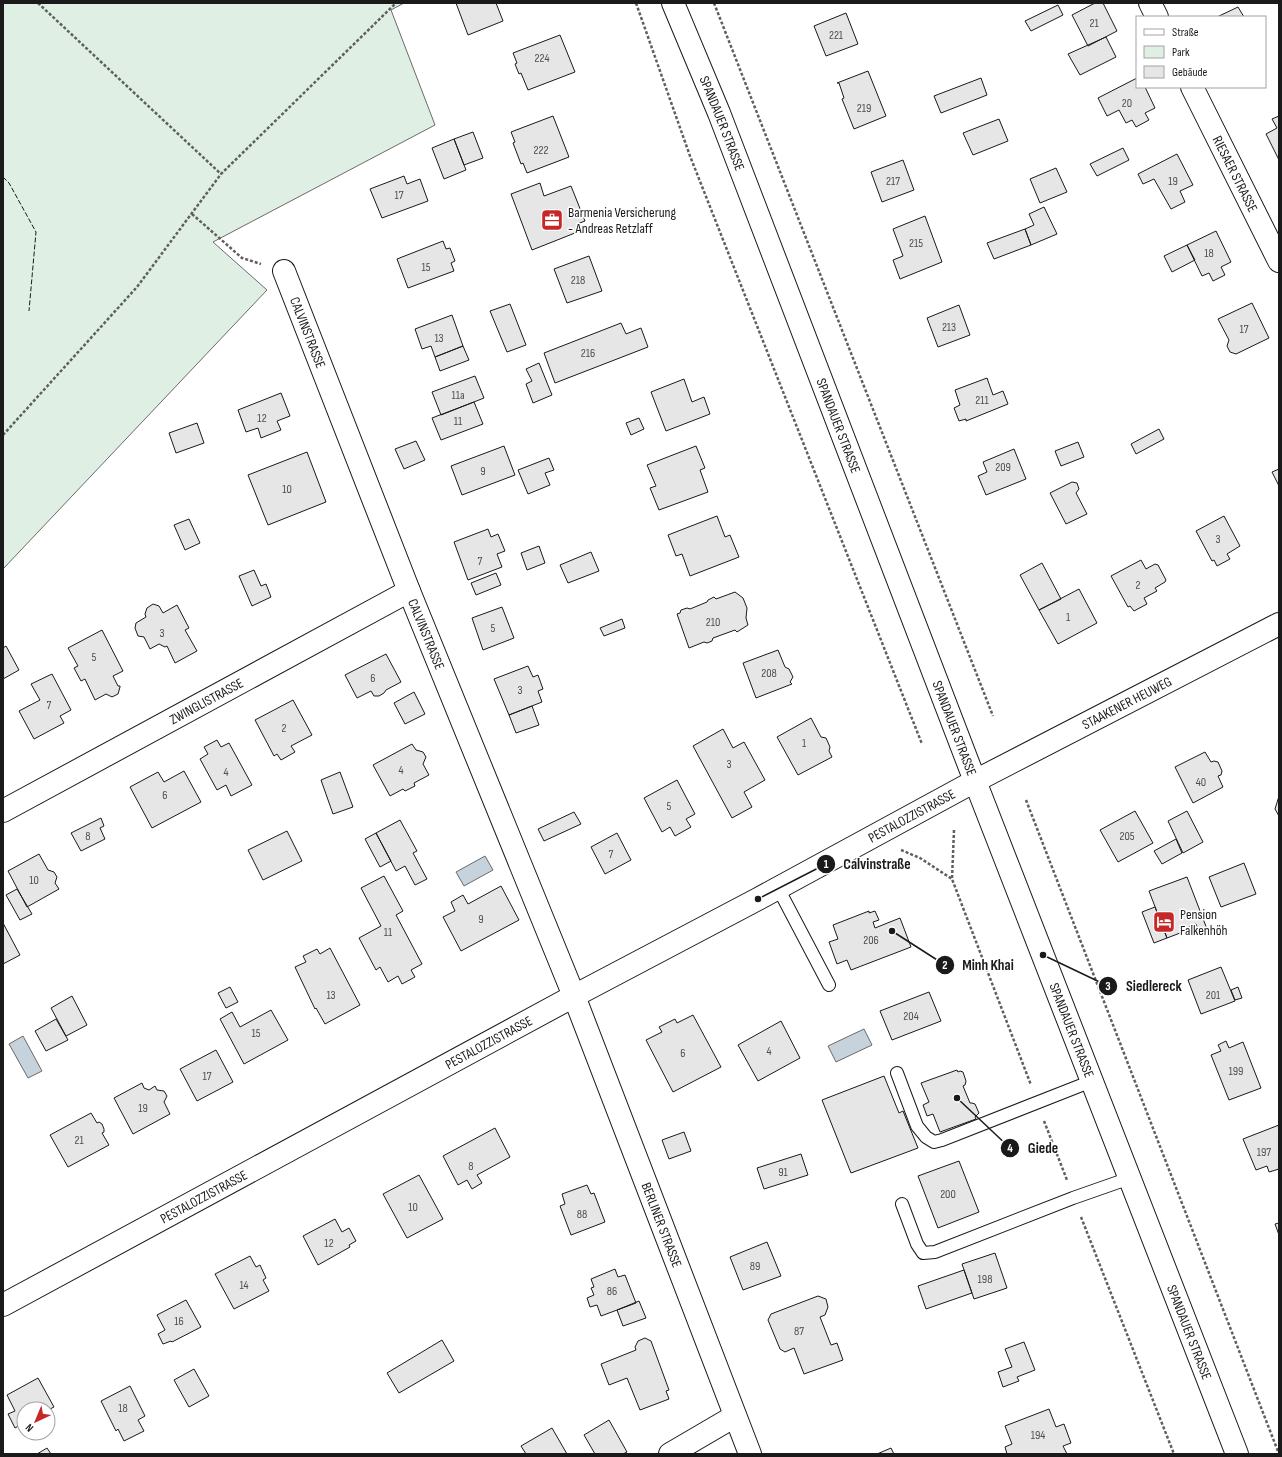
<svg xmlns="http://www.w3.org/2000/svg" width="1282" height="1457" font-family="'Sofia Sans Condensed',sans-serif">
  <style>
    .green { fill: #e0efe3; stroke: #6a6a6a }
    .water { fill: #c6d2dc; stroke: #6a6a6a }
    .building { fill: #e6e6e6; stroke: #1a1a1a }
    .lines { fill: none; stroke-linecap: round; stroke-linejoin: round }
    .service-casing { stroke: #1a1a1a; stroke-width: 14 }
    .minor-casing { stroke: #1a1a1a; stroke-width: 24 }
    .secondary-casing { stroke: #1a1a1a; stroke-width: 24 }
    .path { stroke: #5f5f5f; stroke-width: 2.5; stroke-dasharray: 3 2; stroke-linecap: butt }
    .service { stroke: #fff; stroke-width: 12 }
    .minor { stroke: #fff; stroke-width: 22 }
    .secondary { stroke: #fff; stroke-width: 22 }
    .fence { stroke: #1a1a1a; stroke-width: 1; stroke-dasharray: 5 2; stroke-linecap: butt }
    .labels { text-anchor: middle; stroke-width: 3; stroke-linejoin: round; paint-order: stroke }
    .number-label { font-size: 12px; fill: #4d4d4d }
    .street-label { font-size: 14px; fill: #1a1a1a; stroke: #fff }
    .poi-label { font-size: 14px; fill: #1a1a1a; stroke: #fff; text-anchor: start }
    .leader { fill: none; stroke: #1a1a1a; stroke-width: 1.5 }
    .callout-dot { fill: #1a1a1a; stroke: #fff; stroke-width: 1.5 }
    .mark-label { font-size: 12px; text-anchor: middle; font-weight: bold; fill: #fff }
    .callout-label { font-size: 15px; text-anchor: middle; font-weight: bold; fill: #1a1a1a; stroke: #fff; stroke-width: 3; stroke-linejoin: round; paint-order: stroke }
  </style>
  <rect width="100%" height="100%" fill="#fff"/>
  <path class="green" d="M3,3h401l-13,7 44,115 -222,117 54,48 -264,279z"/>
  <path class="water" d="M485,856l8,14 -29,16 -8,-14z
    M864,1029l8,16 -36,17 -8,-16z
    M23,1036l19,35 -14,7 -19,-34z"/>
  <path class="building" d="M456,3h40l7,18 -35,14z
    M1095,3h8l14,28 -29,15 -16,-31z
    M1058,5l5,10 -32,16 -6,-10z
    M1238,7l6,10h-27z
    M846,13l12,31 -32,12 -12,-30z
    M560,35l15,37 -47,18 -7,-17 -2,1 -4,-10 2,-1 -4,-10z
    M1106,37l10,20 -36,18 -12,-21z
    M868,71l18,45 -32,13 -12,-30 2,-1 -5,-15h-2z
    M981,78l6,17 -46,18 -7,-17z
    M1137,78v9h8l10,21 -10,5 4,7 -13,7 -4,-7 -6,3 -7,-13 -12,6 -9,-18z
    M553,116l16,41 -42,16 -4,-10 -2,1 -8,-21 2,-1 -4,-10z
    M1279,116v44l-13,-26 11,-6 -5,-9z
    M999,119l9,22 -35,14 -10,-22z
    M473,132l10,26 -19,7 -10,-26z
    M454,139l12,31 -22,9 -12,-31z
    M1123,148l6,12 -32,16 -7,-12z
    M1177,154l16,31 -13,6 5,11 -14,7 -17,-30 -11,5 -5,-10z
    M903,160l11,30 -32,12 -11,-30z
    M1056,168l11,24 -27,11 -10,-24z
    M404,176l3,8 13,-5 8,22 -46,17 -12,-29z
    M540,183l4,13 27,-10 14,35 -8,3 3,7 -48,19 -21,-56z
    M1044,207l13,27 -26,11 -6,-16 9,-4 -5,-11z
    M925,216l17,46 -42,17 -7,-19 10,-4 -10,-27z
    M1025,229l6,16 -37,14 -7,-16z
    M1216,231l15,31 -10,5 4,8 -12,6 -4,-8 -7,3 -15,-31z
    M443,241l3,8 4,-1 5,13 -4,2 3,8 -46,17 -11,-29z
    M1187,245l8,15 -23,12 -8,-16z
    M589,256l13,35 -35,12 -13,-34z
    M1252,303l17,35 -33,16 -6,-2 -3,-6 2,-6 -11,-21z
    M510,304l16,41 -19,7 -17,-41z
    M959,305l11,30 -32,12 -11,-29z
    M452,315l11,31 -28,11 -4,-11 -9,3 -7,-20z
    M621,323l5,11 15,-6 7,19 -93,36 -11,-30z
    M463,346l6,14 -29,11 -5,-14z
    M539,363l13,32 -19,8 -7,-19 6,-3 -6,-12z
    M475,376l9,22 -43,17 -9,-23z
    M987,378l6,17 10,-4 5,13 -42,17v-2l-7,2 -5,-13 6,-3 -5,-15z
    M684,379l8,23 12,-5 6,17 -44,17 -15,-39z
    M281,393l9,23 -13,5 4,9 -20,8 -3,-10 -12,4 -8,-22z
    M474,402l9,22 -42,16 -9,-22z
    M639,418l5,11 -13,6 -5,-12z
    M197,423l7,20 -28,10 -7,-20z
    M1159,429l5,10 -28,15 -5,-10z
    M416,441l9,19 -21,9 -9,-20z
    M1078,442l6,15 -23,9 -6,-15z
    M504,446l11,29 -53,20 -11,-29z
    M696,446l9,22 -5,2 8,22 -49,18 -9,-22 6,-2 -9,-21z
    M1014,449l12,30 -40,16 -8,-19 9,-4 -4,-10z
    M307,452l19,50 -58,23 -20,-50z
    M549,458l5,12 -9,3 5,12 -22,9 -10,-24z
    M1279,469v17l-7,-14z
    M1072,482l5,1 2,6 -3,4 11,21 -21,10 -16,-31z
    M717,516l8,21 5,-2 9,22 -49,19 -8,-22 -6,2 -8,-21z
    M1224,516l16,30 -13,8 3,5 -13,7 -3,-6 -2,1 -16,-30z
    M189,519l11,24 -15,7 -11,-25z
    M488,529l3,8 7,-3 7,17 -8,3 5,13 -34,13 -14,-38z
    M539,546l6,17 -18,7 -6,-17z
    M591,552l8,19 -31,12 -8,-18z
    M1141,560l5,9 9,-5 3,1 8,15 -1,2 -10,6 2,3 -13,7 3,6 -13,7 -4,-5 -2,1 -17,-31z
    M1042,563l19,36 -22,11 -19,-35z
    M254,570l7,16 5,-2 5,13 -19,9 -13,-30z
    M496,573l5,12 -25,10 -5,-12z
    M1079,589l18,34 -39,21 -19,-34z
    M735,592l8,6 4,10 -1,10 2,7 -11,7 -2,-2 -22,8 -1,3 -5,2 -3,-1 -15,6 -12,-34 3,-1 1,-3 6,-2 3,1 17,-7 1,-2 6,-3 2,2z
    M153,604l6,2 4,7 14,-8 12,23 -4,2 12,21 -22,12 -8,-17 -2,1 -6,-3 -9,5 -6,-12 -6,-1 -3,-8 1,-5 10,-6 -1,-3 2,-6z
    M502,607l12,31 -31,12 -11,-32z
    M622,619l3,9 -21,8 -4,-8z
    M102,630l21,41 -10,5 5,10h2v1l-2,7 -6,3 -6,-3 -11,6 -10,-21 -4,2 -7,-13 4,-2 -10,-18z
    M6,646l13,24 -16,9v-31z
    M778,650l7,17 4,2 4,8 -3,5 2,2 -36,14 -13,-35z
    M386,654l15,28 -15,8 -2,3 -5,3h-5l-3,-5 -14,7 -12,-23z
    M528,666l5,11 5,-2 5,14 -5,2 4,11 -33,13 -15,-36z
    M52,674l19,36 -11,6 4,7 -30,16 -15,-28 21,-11 -9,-16z
    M414,692l11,22 -20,10 -11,-21z
    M293,700l19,35 -21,11 4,6 -14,8 -4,-6 -3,2 -19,-36z
    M532,706l7,19 -23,8 -7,-18z
    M811,718l10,19 5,1 4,9 -1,4 3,6 -34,18 -21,-38z
    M723,729l10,19 11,-6 21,38 -21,12 8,15 -20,11 -39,-72z
    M217,740l4,7 8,-4 23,42 -21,11 -5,-11 -9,5 -17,-31 8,-5 -4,-7z
    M412,744l4,6 7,2 3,5 -3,7 6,11 -15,8 1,3 -10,5 -2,-2 -13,7 -17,-31z
    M1205,752l6,10 3,-1 4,1 4,9 -1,4 -3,1 5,11 -30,16 -18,-36z
    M184,771l17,31 -49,26 -22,-41 28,-15 6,10z
    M340,772l13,35 -20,7 -12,-34z
    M677,780l18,34 -9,5 5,8 -16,9 -5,-9 -8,5 -18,-34z
    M1279,796v20l-4,-7z
    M1135,811l18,32 -35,19 -18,-32z
    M1187,811l16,31 -20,11 -15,-32z
    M574,812l7,12 -37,17 -6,-12z
    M101,818l3,8 -4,2 5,11 -24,12 -10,-18z
    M400,820l17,31 -4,2 14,26 -12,6 -10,-19 -9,5 -20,-38z
    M287,831l15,30 -39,19 -15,-30z
    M376,833l15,28 -11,6 -15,-28z
    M617,833l14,27 -26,14 -14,-27z
    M1176,839l6,14 -20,11 -8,-13z
    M39,854l9,16 6,2 3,5 -2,6 4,6 -32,18 -19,-36z
    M1244,863l12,31 -35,13 -12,-30z
    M384,876l19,35 -7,4 26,49 -11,6 4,7 -13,7 -4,-8 -10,6 -8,-15 -4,3 -17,-32 22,-12 -20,-38z
    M1187,877l20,52 -8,3 -3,-8 -9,4 1,2 -21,8 -18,-47z
    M501,886l18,34 -58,31 -18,-34 12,-6 -4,-9 12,-7 5,9z
    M17,889l15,25 -12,6 -14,-25z
    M1155,907l12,31 -13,5 -12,-31z
    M869,911v2l6,-2 4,9 -6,2 2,6 25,-10 11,29 -60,23 -4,-10 -10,4 -8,-22 9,-3 -5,-14z
    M3,923l17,32 -17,9z
    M330,948l30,57 -35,19 -9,-16 -1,1 -20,-42 11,-5 -3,-6 14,-7 3,5z
    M1221,967l14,34 -34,13 -13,-34z
    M230,987l8,15 -12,6 -8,-15z
    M1238,987l4,11 -7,2 -4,-10z
    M929,992l12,29 -49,19 -12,-29z
    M72,996l15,29 -21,11 -15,-28z
    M271,1010l17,30 -44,24 -24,-45 12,-7 8,15z
    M693,1015l28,52 -48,25 -27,-52 16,-8 -3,-5 16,-8 2,4z
    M56,1019l12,21 -22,11 -11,-20z
    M781,1021l19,37 -42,23 -20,-36z
    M1226,1041l3,7 14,-6 18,46 -32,12 -18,-45 10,-4 -3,-6z
    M216,1050l17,32 -36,19 -17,-32z
    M957,1070l1,2 2,-1 3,1 3,9 -1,4 -2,1 7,17h2l3,1 4,9 -4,4 1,2 -36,13 -7,-18 -6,2 -4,-11 6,-3 -8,-19z
    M884,1076l15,37 4,-2 15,37 -67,25 -29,-73z
    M142,1083l2,5 5,2 6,-4 2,4 7,1 3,5 -3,6 6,12 -37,20 -19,-36z
    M91,1113l6,10 2,-1 3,2 2,5v3l-2,1 7,12 -41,22 -18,-32z
    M1279,1125v44l-10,3 -2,-6 -11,4 -13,-31z
    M495,1128l15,29 -33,18 5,8 -10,6 -5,-9 -9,5 -15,-29z
    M684,1132l7,19 -22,8 -7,-19z
    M801,1154l7,21 -44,14 -7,-21z
    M959,1161l20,51 -41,16 -20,-52z
    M419,1175l24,44 -36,19 -24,-44z
    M587,1185l4,9 3,-1 11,29 -34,13 -11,-29 5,-2 -3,-10z
    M335,1219l7,13 7,-4 7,13 -7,4 1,2 -32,18 -15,-29z
    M1279,1223v12l-4,-11z
    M767,1242l14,34 -38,14 -13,-33z
    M995,1253l12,35 -33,11 -12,-35z
    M250,1256l6,11 4,-2 6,13 -3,2 6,11 -35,18 -19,-35z
    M615,1269l3,8 7,-2 11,28 -35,13 -4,-11 -7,2 -3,-9 7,-3 -3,-7 3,-1 -3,-8z
    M964,1270l8,23 -46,16 -8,-23z
    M818,1296l8,3 2,8 -3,8 -5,2 11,28 6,-2 6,17 -39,14 -10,-26 -9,4 -5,-3 -12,-29 3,-6z
    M186,1300l15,27 -29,15 -1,-1 -8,3 -5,-10 7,-4 -8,-15z
    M639,1301l7,17 -23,8 -6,-16z
    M645,1338l6,3 18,49 -3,1 3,8 -29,11 -13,-32 -18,7 -8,-21 35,-14 -1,-3 3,-6z
    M442,1340l12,21 -55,32 -12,-20z
    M1024,1342l11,28 -18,7 2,4 -16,6 -5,-15 14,-5 -7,-18z
    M194,1369l15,27 -20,11 -15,-27z
    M38,1378l16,29 -6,3 -24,-1v14l-9,5 -7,-14 7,-3 -8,-16z
    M130,1386l15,30 -7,4 6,11 -20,10 -6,-12 -2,2 -15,-30z
    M1049,1409l7,18 8,-3 7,19 -8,3 4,8h-60l-2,-7 7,-3 -7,-18z
    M609,1420l18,32 -4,2h-28l-11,-19z
    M552,1428l15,26h-41l-5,-8z
    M47,1448l4,6h-14z
    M891,1448l3,6h-17z"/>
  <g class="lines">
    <g class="service-casing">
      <path id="service" d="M778,888l51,97
        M897,1073l20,53 9,11 8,5 8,-2 150,-59
        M902,1204l15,40 6,9 12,-1 138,-54 57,-20"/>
    </g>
    <g class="minor-casing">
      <g id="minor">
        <path d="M1150,3l7,14"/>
        <path id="s1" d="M1192,87l87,174"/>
        <path id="s2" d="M284,271l125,320 165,405 176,458"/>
        <path id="s3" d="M3,811l406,-220"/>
        <path id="s4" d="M3,1305l571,-309 184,-97 217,-118 304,-157"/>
        <path d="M670,1454l65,-38"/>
      </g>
    </g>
    <g class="secondary-casing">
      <g id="secondary">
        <path id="s5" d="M673,3l46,110 256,668 262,673"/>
      </g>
    </g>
    <path class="path" d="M38,3l183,171
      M636,3l54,153 232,588
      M714,3l279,713
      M192,214l50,44 19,6
      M3,435l134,-148 84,-113 175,-171
      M1026,800l253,654
      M954,830l-2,49 79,206
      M901,850l19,8 32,21
      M1044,1121l23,59
      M1081,1217l93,237"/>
    <use href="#service" class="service"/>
    <use href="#minor" class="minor"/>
    <use href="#secondary" class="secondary"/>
    <path class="fence" d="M3,177l6,6 27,49 -7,79"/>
  </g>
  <defs>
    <g id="office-square" transform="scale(1.15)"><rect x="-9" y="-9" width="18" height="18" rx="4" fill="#c62828" stroke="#fff"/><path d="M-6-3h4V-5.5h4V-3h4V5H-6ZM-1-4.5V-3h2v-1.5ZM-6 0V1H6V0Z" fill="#fff"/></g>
    <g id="hotel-square" transform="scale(1.15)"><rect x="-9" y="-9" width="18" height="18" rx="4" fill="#c62828" stroke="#fff"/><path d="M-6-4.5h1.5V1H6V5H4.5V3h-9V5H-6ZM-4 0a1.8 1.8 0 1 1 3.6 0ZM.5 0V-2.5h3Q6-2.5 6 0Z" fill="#fff"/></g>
  </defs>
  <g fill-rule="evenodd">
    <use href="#office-square" x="552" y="220"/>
    <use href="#hotel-square" x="1164" y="922"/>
  </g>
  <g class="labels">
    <g class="number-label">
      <text x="1094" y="27">21</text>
      <text x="836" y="39">221</text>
      <text x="542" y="62">224</text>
      <text x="1127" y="107">20</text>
      <text x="864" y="112">219</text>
      <text x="541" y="154">222</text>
      <text x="893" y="185">217</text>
      <text x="1173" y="185">19</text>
      <text x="399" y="199">17</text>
      <text x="916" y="247">215</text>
      <text x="1209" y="257">18</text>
      <text x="426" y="271">15</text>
      <text x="578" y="284">218</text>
      <text x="949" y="331">213</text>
      <text x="1244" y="333">17</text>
      <text x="439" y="342">13</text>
      <text x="588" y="357">216</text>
      <text x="458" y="399">11a</text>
      <text x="982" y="404">211</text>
      <text x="262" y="422">12</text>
      <text x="458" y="425">11</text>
      <text x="1003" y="471">209</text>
      <text x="483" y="475">9</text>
      <text x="287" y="493">10</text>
      <text x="1218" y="543">3</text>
      <text x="480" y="565">7</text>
      <text x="1138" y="589">2</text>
      <text x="1068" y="621">1</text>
      <text x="713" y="626">210</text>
      <text x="493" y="632">5</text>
      <text x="162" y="637">3</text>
      <text x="94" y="661">5</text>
      <text x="769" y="677">208</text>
      <text x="373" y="682">6</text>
      <text x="520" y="694">3</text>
      <text x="49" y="709">7</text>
      <text x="284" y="732">2</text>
      <text x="804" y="747">1</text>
      <text x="729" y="768">3</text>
      <text x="401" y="774">4</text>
      <text x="226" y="776">4</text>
      <text x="1201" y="786">40</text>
      <text x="165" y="799">6</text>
      <text x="669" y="810">5</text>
      <text x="88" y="840">8</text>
      <text x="1127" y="840">205</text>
      <text x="611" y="858">7</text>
      <text x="34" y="884">10</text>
      <text x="481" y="923">9</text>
      <text x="388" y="936">11</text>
      <text x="871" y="944">206</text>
      <text x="331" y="999">13</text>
      <text x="1213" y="999">201</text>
      <text x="911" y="1020">204</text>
      <text x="256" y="1037">15</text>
      <text x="769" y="1055">4</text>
      <text x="683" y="1057">6</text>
      <text x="1236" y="1075">199</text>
      <text x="207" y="1080">17</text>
      <text x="143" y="1112">19</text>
      <text x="79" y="1144">21</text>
      <text x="1264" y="1156">197</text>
      <text x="471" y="1170">8</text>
      <text x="783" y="1176">91</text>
      <text x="948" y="1198">200</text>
      <text x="413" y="1211">10</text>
      <text x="582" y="1218">88</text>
      <text x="329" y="1247">12</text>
      <text x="755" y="1270">89</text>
      <text x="985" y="1283">198</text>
      <text x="244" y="1289">14</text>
      <text x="612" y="1295">86</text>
      <text x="179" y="1325">16</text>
      <text x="799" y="1335">87</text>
      <text x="123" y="1412">18</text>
      <text x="1038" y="1439">194</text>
    </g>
    <g class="street-label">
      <text dy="5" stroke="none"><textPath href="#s5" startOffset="130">SPANDAUER STRASSE</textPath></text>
      <text dy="5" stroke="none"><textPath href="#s1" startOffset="97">RIESAER STRASSE</textPath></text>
      <text dy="5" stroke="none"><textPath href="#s2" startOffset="66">CALVINSTRASSE</textPath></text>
      <text dy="5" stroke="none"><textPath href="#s5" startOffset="454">SPANDAUER STRASSE</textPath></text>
      <text dy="5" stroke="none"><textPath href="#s2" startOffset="390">CALVINSTRASSE</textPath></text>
      <text dy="5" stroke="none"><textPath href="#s3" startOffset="231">ZWINGLISTRASSE</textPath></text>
      <text dy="5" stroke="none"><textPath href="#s4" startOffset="1275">STAAKENER HEUWEG</textPath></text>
      <text dy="5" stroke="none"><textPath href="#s5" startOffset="778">SPANDAUER STRASSE</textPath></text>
      <text dy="5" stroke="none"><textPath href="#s4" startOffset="1032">PESTALOZZISTRASSE</textPath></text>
      <text dy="5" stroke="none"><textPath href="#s5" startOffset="1102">SPANDAUER STRASSE</textPath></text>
      <text dy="5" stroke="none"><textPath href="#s4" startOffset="552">PESTALOZZISTRASSE</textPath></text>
      <text dy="5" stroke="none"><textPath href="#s4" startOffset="228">PESTALOZZISTRASSE</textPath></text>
      <text dy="5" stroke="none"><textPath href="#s2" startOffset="1026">BERLINER STRASSE</textPath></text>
      <text dy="5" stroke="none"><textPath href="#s5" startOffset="1426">SPANDAUER STRASSE</textPath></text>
    </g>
    <g class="poi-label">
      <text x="568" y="217">Barmenia Versicherung<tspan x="568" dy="16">- Andreas Retzlaff</tspan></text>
      <text x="1180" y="919">Pension<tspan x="1180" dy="16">Falkenhöh</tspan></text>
    </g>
  </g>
  <path class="leader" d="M758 899L826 864M892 931L945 965M1043 955L1108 986M957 1098L1010 1148"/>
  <g class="callout-dot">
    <circle cx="758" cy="899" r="4"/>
    <circle cx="892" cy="931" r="4"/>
    <circle cx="1043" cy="955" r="4"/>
    <circle cx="957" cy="1098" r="4"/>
    <circle cx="826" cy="864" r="10"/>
    <circle cx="945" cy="965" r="10"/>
    <circle cx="1108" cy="986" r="10"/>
    <circle cx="1010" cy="1148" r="10"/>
  </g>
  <g class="mark-label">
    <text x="826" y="868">1</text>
    <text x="945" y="969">2</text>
    <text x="1108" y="990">3</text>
    <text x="1010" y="1152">4</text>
  </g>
  <g class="callout-label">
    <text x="877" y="869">Calvinstraße</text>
    <text x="988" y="970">Minh Khai</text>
    <text x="1154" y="991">Siedlereck</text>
    <text x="1043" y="1153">Giede</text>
  </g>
  <rect width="1282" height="1457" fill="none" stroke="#1a1a1a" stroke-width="8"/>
  <rect x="1136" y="16" width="130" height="72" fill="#ffffff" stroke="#a3a3a3"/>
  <rect x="1144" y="29" width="20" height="6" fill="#ffffff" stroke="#a3a3a3"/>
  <text x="1172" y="36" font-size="12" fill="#1a1a1a">Straße</text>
  <rect x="1144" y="46" width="20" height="12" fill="#e0efe3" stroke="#a3a3a3"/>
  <text x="1172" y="56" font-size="12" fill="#1a1a1a">Park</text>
  <rect x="1144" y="66" width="20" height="12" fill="#e6e6e6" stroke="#a3a3a3"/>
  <text x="1172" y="76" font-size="12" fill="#1a1a1a">Gebäude</text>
  <g transform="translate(36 1421) rotate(224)"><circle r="19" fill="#ffffff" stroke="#a3a3a3"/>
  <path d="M0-3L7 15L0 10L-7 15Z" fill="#c62828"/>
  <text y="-6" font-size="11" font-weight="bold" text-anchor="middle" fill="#1a1a1a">N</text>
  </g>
</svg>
